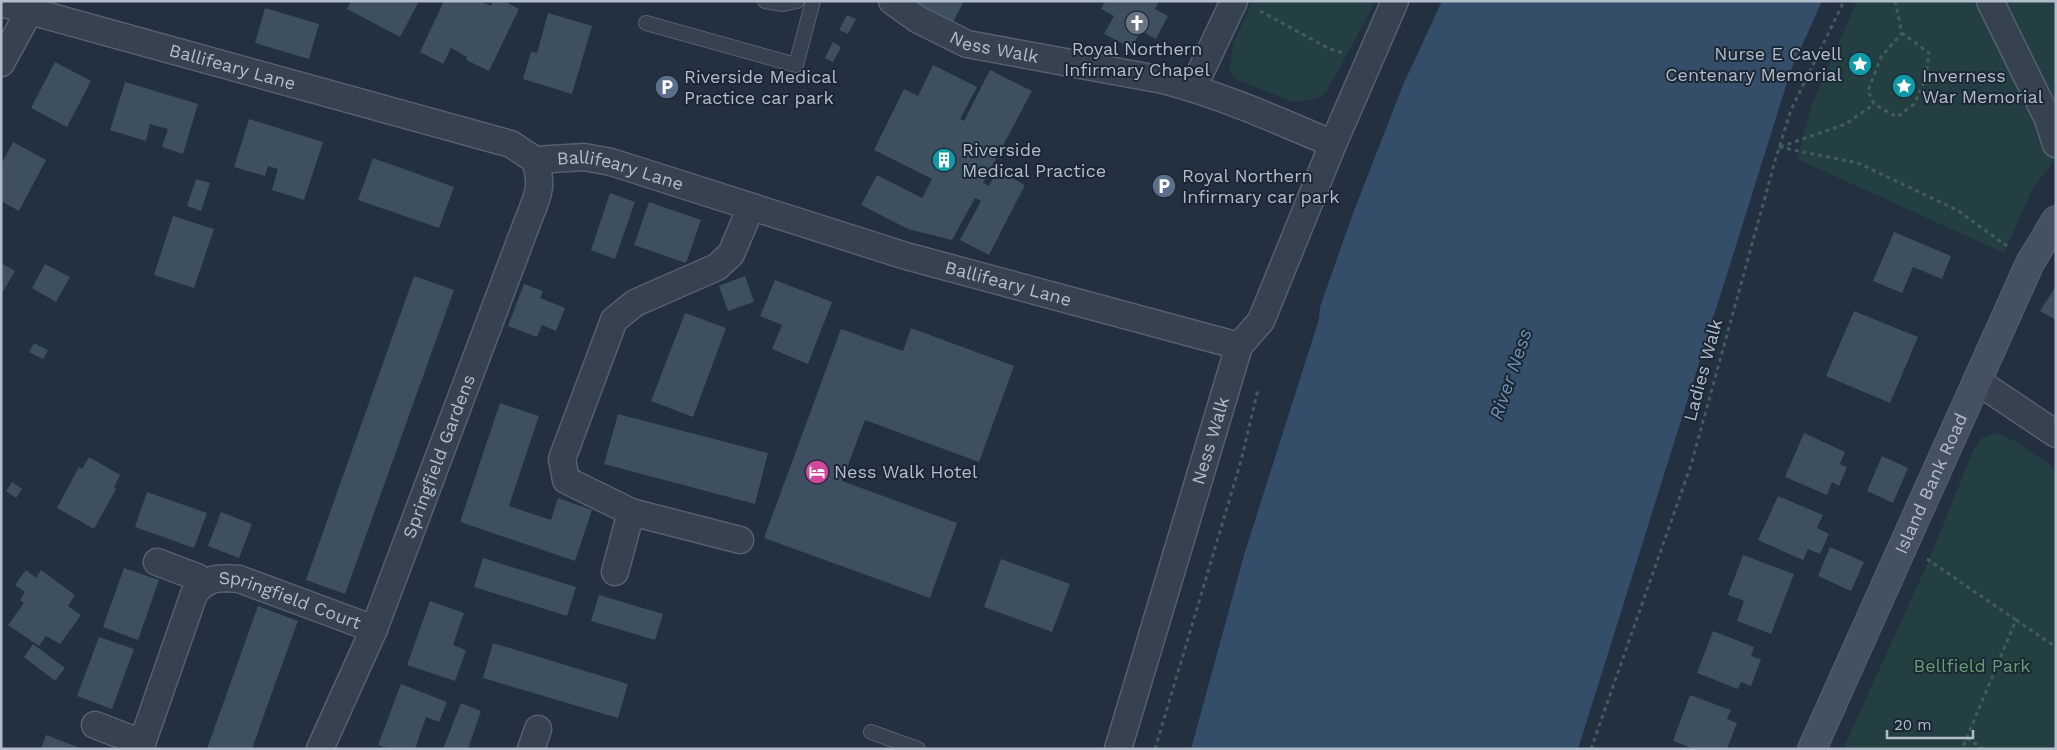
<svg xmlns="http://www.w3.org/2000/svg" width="2057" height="750" font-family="'Work Sans',sans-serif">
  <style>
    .green { fill: #243f41 }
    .water { fill: #344d69 }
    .building { fill: #3e4f5f }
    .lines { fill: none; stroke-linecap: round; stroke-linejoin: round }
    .service-casing { stroke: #54606e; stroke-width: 16 }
    .minor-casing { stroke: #54606e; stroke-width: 29 }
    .secondary-casing { stroke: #54606e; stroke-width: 30 }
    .path { stroke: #425c5e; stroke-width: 3; stroke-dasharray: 4 4; stroke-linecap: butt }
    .service { stroke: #364250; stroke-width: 14 }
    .minor { stroke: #364250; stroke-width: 26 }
    .secondary { stroke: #445163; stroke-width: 28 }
    .labels { text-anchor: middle; stroke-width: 4; stroke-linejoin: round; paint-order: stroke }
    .street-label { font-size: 18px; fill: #b2bdcb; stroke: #1b2735 }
    .poi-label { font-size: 18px; fill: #b2bdcb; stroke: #1b2735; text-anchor: start }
    .park-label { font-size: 18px; fill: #679e71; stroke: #1b2735 }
    .water-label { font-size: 19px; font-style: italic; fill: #708fb1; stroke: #1b2735 }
  </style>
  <rect width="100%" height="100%" fill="#223040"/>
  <path class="green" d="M1253,1h122c-13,27 -27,52 -42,78 -4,5 -4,12 -10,16 -9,6 -23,7 -33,6l-54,-22 -7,-8 5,-29z
    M1857,1h199v157l-23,30 -29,65 -207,-94 14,-52z
    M1996,433l17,7 43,29v280h-213l86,-189 44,-109 9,-13z"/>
  <path class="water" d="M1442,1h380l-31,69 -213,679h-387l53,-194 75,-236 1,-12 32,-91 51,-131z"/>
  <path class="building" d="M351,1h63l4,2 -18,34 -53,-28z
    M444,1h36l11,5 2,-5h11l15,8 -30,62 -23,-11 1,-3 -16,-9 -8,16 -23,-12z
    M913,1h51l-11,21z
    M1105,1h54l-4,8 13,7 -12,23 -15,-8 -10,17 -27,-14 10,-18 -13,-7z
    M265,8l54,16 -10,35 -54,-16z
    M548,13l44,13 -20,68 -49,-15 8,-27 6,1z
    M847,15l9,4 -8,15 -9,-4z
    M833,42l8,5 -8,15 -8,-4z
    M55,62l36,19 -24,46 -36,-19z
    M933,65l44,22 -17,32 4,2 26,-51 42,21 -49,92 6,3 8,-16 28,15 -36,70 -29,-15 21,-39 -6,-3 -23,42 -44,-11 -47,-24 16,-30 45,23 10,-19 -58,-29 30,-61 14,7z
    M125,82l73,22 -15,50 -21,-7 6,-18 -18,-5 -4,17 -36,-11z
    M249,119l74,23 -19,58 -32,-10 6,-21 -10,-3 -3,10 -31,-9z
    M13,142l33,18 -27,51 -18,-10v-36z
    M373,158l81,29 -15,41 -81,-28z
    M196,179l14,4 -9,28 -14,-5z
    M610,193l25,9 -20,57 -24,-9z
    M649,202l52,18 -15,43 -52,-18z
    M173,216l41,13 -20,59 -40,-13z
    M1894,232l57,24 -9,23 -29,-12 -11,26 -29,-12z
    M1,263l14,8 -14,24z
    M45,264l25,13 -14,25 -24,-14z
    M414,276l40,14 -109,304 -39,-14z
    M745,276l9,26 -26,9 -9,-25z
    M775,280l57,22 -24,62 -36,-15 10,-24 -22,-9z
    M524,284l19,7 -3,7 25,10 -9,23 -14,-6 -5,12 -29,-11z
    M2056,286v34l-16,-9z
    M1854,311l64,26 -28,66 -64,-27z
    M685,313l41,15 -33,89 -42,-16z
    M911,328l103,38 -35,96 -114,-42 -23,61 115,42 -27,75 -166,-60 77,-209 62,22z
    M34,343l14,7 -5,9 -14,-7z
    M500,403l39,13 -30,90 42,14 7,-22 34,12 -17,51 -115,-39z
    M618,414l150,39 -13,51 -151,-40z
    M1804,433l41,19 -5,12 7,3 -8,19 -7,-4 -5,13 -42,-18z
    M1882,456l26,12 -15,35 -26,-12z
    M89,457l31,18 -6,12 2,2 -22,40 -37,-21 22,-41 3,2z
    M12,482l10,7 -6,9 -10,-7z
    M147,492l60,21 -13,35 -59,-21z
    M1778,496l45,19 -6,13 12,6 -9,20 -12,-5 -5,11 -45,-20z
    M221,512l31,12 -13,34 -31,-12z
    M1830,547l34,15 -13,29 -33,-15z
    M1743,555l51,19 -23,60 -34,-13 7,-20 -16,-6z
    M483,558l93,29 -9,29 -93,-29z
    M1001,559l69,25 -18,48 -68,-25z
    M124,568l35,12 -21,60 -35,-13z
    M26,570l10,8 5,-8 34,25 -7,11 13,9 -21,29 -14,-8 -7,10 -31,-21 16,-22 -4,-3 5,-8 -10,-7z
    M599,595l64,19 -8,26 -64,-19z
    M430,601l34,12 -11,32 13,5 -11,31 -48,-16z
    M258,606l40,15 -27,74 -19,54h-45z
    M1713,631l41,16 -3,9 10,3 -10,27 -10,-4 -3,7 -41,-16z
    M99,637l35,12 -22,60 -35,-13z
    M493,643l135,41 -10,34 -135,-40z
    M33,644l32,24 -10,13 -31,-24z
    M401,684l46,18 -8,20 -13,-5 -11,32h-26l-11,-4z
    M1690,695l41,15 -4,9 10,4 -10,26h-33l-21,-8z
    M461,703l20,8 -13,38h-25z
    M46,735l37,14h-42z"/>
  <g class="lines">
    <g class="service-casing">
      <path id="service" d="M765,1l18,3 14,-3
        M646,23l150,42 17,-64
        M871,732l47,17"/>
    </g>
    <g class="minor-casing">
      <g id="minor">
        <path id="s1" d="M892,1l25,18 50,25 196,36c58,15 114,40 170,64"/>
        <path d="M1990,1l58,118 8,25"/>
        <path id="s2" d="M1,3l510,141 24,16 49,-3 27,5 295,94 333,90"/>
        <path d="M1,63l34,-62"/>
        <path d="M1193,88l41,-87"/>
        <path d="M1977,381l79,53"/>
        <path d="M631,512l109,28"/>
        <path d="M157,562l40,15 6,5"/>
        <path d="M615,572l16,-60 -65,-32 -4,-21 52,-139 21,-17 82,-36 14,-13 20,-47"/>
        <path d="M95,725l47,18"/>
        <path id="s3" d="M140,749l54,-155c12,-17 26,-17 45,-15l135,50"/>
        <path id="s4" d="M320,749l54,-120 153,-406c10,-26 17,-35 8,-63"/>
        <path d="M531,749l7,-20"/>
        <path id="s5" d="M1118,749l121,-403 22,-25 72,-177 62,-143"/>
      </g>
    </g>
    <g class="secondary-casing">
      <g id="secondary">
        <path id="s6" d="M1812,749l218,-486 26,-43"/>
      </g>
    </g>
    <path class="path" d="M1895,1l7,32 27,20 -3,25 -12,26 -17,13 -23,-13 -6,-13 13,-34 21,-24
      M1260,11l68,37 15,5
      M1779,147l79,16 99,47 50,36
      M1780,147l66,-23 28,-20
      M1927,559l89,61 -54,129
      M2016,620l40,27
      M1967,738l16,11
      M1155,749l86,-288 17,-72
      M1591,749l100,-284 84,-304 16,-51 53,-109"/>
    <use href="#service" class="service"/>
    <use href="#minor" class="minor"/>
    <use href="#secondary" class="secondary"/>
  </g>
  <defs>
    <g id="church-disc" transform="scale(1.25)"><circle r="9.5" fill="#6b7280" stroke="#1b2735"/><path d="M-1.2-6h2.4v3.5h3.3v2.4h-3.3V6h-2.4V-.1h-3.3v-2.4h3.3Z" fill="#fff"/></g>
    <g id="sight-disc" transform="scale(1.25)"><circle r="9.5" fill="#0f9aa8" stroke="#1b2735"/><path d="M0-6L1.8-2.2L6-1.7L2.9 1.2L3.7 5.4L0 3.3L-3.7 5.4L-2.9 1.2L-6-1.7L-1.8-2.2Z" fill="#fff"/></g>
    <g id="parking-disc" transform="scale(1.25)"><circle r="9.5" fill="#5c6f8a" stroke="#1b2735"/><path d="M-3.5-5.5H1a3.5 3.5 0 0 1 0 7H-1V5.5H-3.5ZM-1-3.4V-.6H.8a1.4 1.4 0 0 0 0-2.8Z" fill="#fff"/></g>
    <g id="building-disc" transform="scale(1.25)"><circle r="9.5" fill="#0f9aa8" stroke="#1b2735"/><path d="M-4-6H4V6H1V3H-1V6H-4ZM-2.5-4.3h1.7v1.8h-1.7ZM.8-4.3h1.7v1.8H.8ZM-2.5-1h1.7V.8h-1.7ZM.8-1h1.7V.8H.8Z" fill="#fff"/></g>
    <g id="hotel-disc" transform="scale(1.25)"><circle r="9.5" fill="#d1479c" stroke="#1b2735"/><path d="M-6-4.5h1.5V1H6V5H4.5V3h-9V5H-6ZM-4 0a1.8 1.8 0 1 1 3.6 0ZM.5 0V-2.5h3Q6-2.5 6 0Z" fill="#fff"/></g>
  </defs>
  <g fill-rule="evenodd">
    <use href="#church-disc" x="1137" y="23"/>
    <use href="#sight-disc" x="1860" y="64"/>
    <use href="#sight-disc" x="1904" y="86"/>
    <use href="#parking-disc" x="667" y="87"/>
    <use href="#building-disc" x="944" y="160"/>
    <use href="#parking-disc" x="1164" y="186"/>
    <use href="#hotel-disc" x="817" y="472"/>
  </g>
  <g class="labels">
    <g class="street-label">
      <text dy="6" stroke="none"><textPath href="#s1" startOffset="114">Ness Walk</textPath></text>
      <text dy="6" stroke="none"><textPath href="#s2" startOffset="240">Ballifeary Lane</textPath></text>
      <text dy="6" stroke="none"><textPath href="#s2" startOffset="645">Ballifeary Lane</textPath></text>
      <text dy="6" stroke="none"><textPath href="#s2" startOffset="1050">Ballifeary Lane</textPath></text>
      <text transform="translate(1703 370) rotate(-75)" y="6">Ladies Walk</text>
      <text dy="6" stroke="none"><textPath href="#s5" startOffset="322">Ness Walk</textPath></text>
      <text dy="6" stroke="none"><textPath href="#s4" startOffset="316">Springfield Gardens</textPath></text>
      <text dy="6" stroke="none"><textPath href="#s6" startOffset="291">Island Bank Road</textPath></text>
      <text dy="6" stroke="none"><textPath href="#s3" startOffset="269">Springfield Court</textPath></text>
    </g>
    <g class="poi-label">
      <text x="1137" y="55" text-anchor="middle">Royal Northern<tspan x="1137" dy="21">Infirmary Chapel</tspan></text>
      <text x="1842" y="60" text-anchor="end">Nurse E Cavell<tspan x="1842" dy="21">Centenary Memorial</tspan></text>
      <text x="1922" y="82">Inverness<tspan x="1922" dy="21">War Memorial</tspan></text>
      <text x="684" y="83">Riverside Medical<tspan x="684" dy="21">Practice car park</tspan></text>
      <text x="962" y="156">Riverside<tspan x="962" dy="21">Medical Practice</tspan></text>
      <text x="1182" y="182">Royal Northern<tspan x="1182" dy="21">Infirmary car park</tspan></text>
      <text x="834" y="478">Ness Walk Hotel</text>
    </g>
    <g class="park-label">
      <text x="1972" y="672">Bellfield Park</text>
    </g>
    <g class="water-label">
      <text transform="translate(1510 374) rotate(-71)" y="7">River Ness</text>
    </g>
  </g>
  <rect width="2057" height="750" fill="none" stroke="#b2bdcb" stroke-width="5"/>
  <path d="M1887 730v8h86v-8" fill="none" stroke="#b2bdcb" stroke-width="2.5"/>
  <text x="1894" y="730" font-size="15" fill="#b2bdcb" stroke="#1b2735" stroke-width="4" paint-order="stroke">20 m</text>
</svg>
